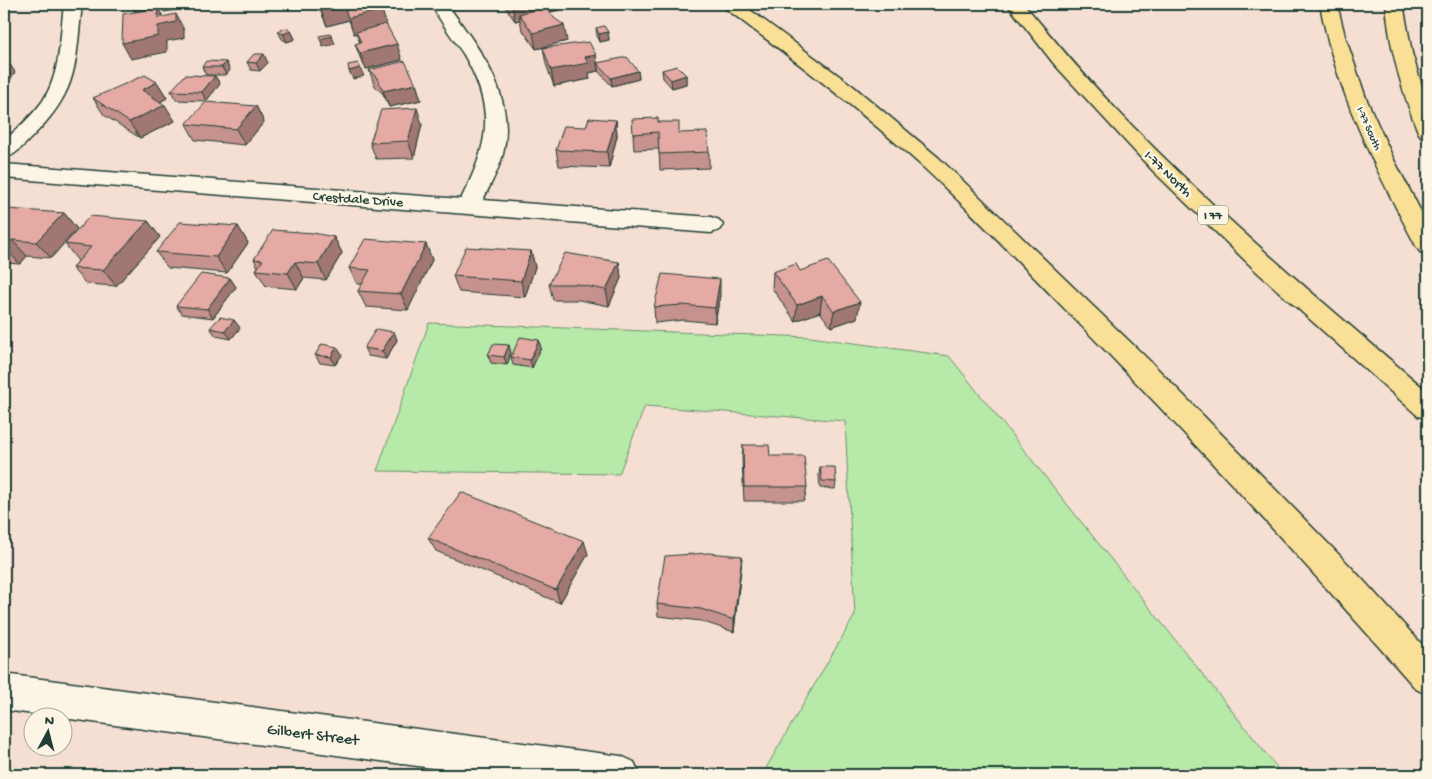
<svg xmlns="http://www.w3.org/2000/svg" width="1432" height="779" font-family="'Gochi Hand',sans-serif">
  <style>
    .green { fill: #b7e9a9; stroke: #6b936e }
    .lines { fill: none; stroke-linecap: round; stroke-linejoin: round }
    .minor-casing { stroke: #1f3d34; stroke-width: 3 }
    .highway-casing { stroke: #1f3d34; stroke-width: 3 }
    .minor { fill: #fcf5e5; fill-rule: evenodd }
    .highway { fill: #fadf96; fill-rule: evenodd }
    .wall { fill: #c5928d; stroke: #1f3d34 }
    .shaded-wall { fill: #a07773; stroke: #1f3d34 }
    .building { fill: #e5aaa4; stroke: #1f3d34 }
    .labels { text-anchor: middle; stroke-width: 5; stroke-linejoin: round; paint-order: stroke }
    .far-street-label { font-size: 11px; fill: #1f3d34; stroke: #fcf5e5 }
    .shield { fill: #fcf5e5; stroke: #617469; stroke-width: 1 }
    .shield-label { font-size: 12px; font-weight: bold; fill: #1f3d34 }
    .street-label { font-size: 14px; fill: #1f3d34; stroke: #fcf5e5 }
    .near-street-label { font-size: 16px; fill: #1f3d34; stroke: #fcf5e5 }
  </style>
  <rect width="100%" height="100%" fill="#f5ded2"/>
  <filter id="ink" filterUnits="userSpaceOnUse"><feTurbulence type="fractalNoise" baseFrequency=".02" numOctaves="2"/><feDisplacementMap in="SourceGraphic" scale="10" xChannelSelector="R" yChannelSelector="G"/><feConvolveMatrix kernelMatrix="1 2 1 2 8 2 1 2 1" color-interpolation-filters="sRGB"/></filter>
  <g filter="url(#ink)">
    <path class="green" d="M429,323l381,14 139,19 334,419h-521l93,-160 -10,-194 -200,-15 -26,68 -242,-3z"/>
    <g class="lines">
      <g class="minor-casing">
        <path id="minor" d="M64,4h18c-7,62 -3,87 -51,134 -8,8 -16,18 -27,20v-17c13,-12 27,-24 38,-39 19,-28 18,-65 22,-98z
          M431,4h16c32,45 70,91 56,150 -4,16 -13,31 -20,46l228,17 8,3 4,5 -4,5 -8,3 -707,-55v-14l457,35c28,-55 35,-89 3,-144 -11,-17 -24,-34 -33,-51z
          M4,674l617,82 13,6 6,13h-156l-480,-65z"/>
      </g>
      <g class="highway-casing">
        <path id="highway" d="M723,4h19l111,82 86,72 70,67 145,140 198,203 76,83v44l-12,-6c-115,-131 -233,-260 -355,-384 -45,-46 -90,-94 -138,-138 -63,-57 -130,-108 -198,-159z
          M1007,4h17c30,36 60,72 92,105 97,102 205,192 312,283v27l-10,-3 -162,-145 -104,-101 -98,-106z
          M1320,4h17l8,32 21,62 27,60 35,67v29l-8,-2 -4,-6c-40,-76 -81,-157 -96,-242z
          M1386,4h17l9,49 16,53v32l-7,-2 -3,-4c-16,-41 -29,-84 -32,-128z"/>
      </g>
      <use href="#minor" class="minor"/>
      <use href="#highway" class="highway"/>
    </g>
    <path class="wall" d="M503,4h55l1,6 -9,2 17,29 -31,8 -14,-20 -2,-9 -5,1z
      M318,5l69,21 15,34 -36,9 -5,-9 -6,-16 5,-1 -4,-10 -2,1 -5,-14 -22,6z
      M596,28l12,4 1,8 -9,2 -3,-6z
      M278,31h13l4,8 -8,3 -5,-3z
      M543,48l53,7 2,16 -9,2 1,6 -36,7 -8,-22z
      M226,62l4,8 -4,5h-20l-4,-8z
      M247,62l21,1 -8,8 -9,-1z
      M597,63l41,8 1,8 -27,7 -14,-15z
      M369,70l47,14 5,16 -32,7 -6,-13 -8,-8z
      M662,70l24,5v9l-14,4 -9,-10z
      M215,76l5,8 -14,17 -30,-1 -5,-9z
      M157,82l10,16 -7,4 15,19 -35,17 -36,-23 -11,-17z
      M256,106l8,16 -19,23 -50,-5 -9,-16z
      M616,120l1,16 -8,32 -50,-2 -3,-16z
      M658,122l21,11 30,19v16l-49,2 -1,-21 -25,1 -1,-16z
      M422,124l-8,34 -38,1 -6,-16z
      M4,212l60,1 13,16 -26,29 -24,-2 -7,8 -16,-1z
      M148,221l12,16 -44,49 -30,-2 -14,-16 6,-7 -13,-17z
      M238,226l10,17 -21,30 -59,-5 -12,-16z
      M334,237l8,16 -16,27 -22,-2 -7,11 -31,-3 -10,-16 2,-3 -4,-8z
      M426,244l6,16 -24,50 -42,-3 -8,-16 4,-7h-5l-8,-16z
      M531,251l4,16 -10,30 -66,-5 -6,-16z
      M619,262l2,16 -12,28 -30,-6h-26l-4,-16z
      M800,271l57,47 -26,9 -11,-15 -25,9 -23,-33 1,-16z
      M230,278l6,9 -23,31 -31,-4 -6,-8z
      M720,295l-5,28 -32,-3 -28,3 -1,-16z
      M234,320l6,8 -9,11 -15,-3 -6,-8z
      M394,332l3,8 -11,19 -18,-3 -4,-8z
      M541,348l-9,20 -19,-3 -2,-8z
      M511,353l-4,12 -16,-2 -3,-8z
      M315,355h27l-7,10 -15,-2z
      M743,445l27,11 37,31 -3,14h-60l-2,-42z
      M820,467l16,15 -1,7 -15,-1 -1,-13z
      M428,538l160,16 -28,49 -124,-52z
      M742,556l-8,76 -33,-11 -43,-5 -1,-12z"/>
    <path class="shaded-wall" d="M4,4h6v3l-5,1 3,5 -2,21h-2z
      M130,4h60v4l-26,4 -3,-5 -26,5z
      M519,4h39l1,6 -36,9 -4,-5 1,6 -5,1 -3,-16z
      M344,5l38,5 5,16 -33,8 -5,-14 -22,6 -6,-16z
      M158,8l9,15 9,-9 8,16v8l-17,3v11l-36,7 -9,-16 36,-17z
      M564,25l3,16 -31,8 -3,-16z
      M291,31l4,8 -8,3 -4,-8z
      M608,32l1,8 -9,2 -1,-8z
      M331,34l4,10 -12,3 -3,-8z
      M397,44l5,16 -36,9 -6,-16z
      M264,54l4,9 -8,8 -4,-8z
      M596,55l2,16 -9,2 1,6 -36,7 -3,-16 34,-13z
      M226,62l4,8 -4,5 -4,-8z
      M9,63l6,9 -9,15 -2,1v-16z
      M360,68l4,8 -11,3 -4,-8z
      M638,71l1,8 -27,7 -1,-8z
      M686,75v9l-14,4 -1,-8z
      M215,76l5,8 -14,17 -4,-9z
      M157,82l10,16 -15,8 -10,-16z
      M416,84l5,16 -32,7 -6,-16z
      M165,105l10,16 -35,17 -11,-16z
      M256,106l8,16 -19,23 -9,-16z
      M417,108l5,16 -8,34 -6,-17z
      M616,120l1,16 -8,32 -2,-16z
      M64,213l13,16 -26,29 -15,-16z
      M148,221l12,16 -44,49 -13,-16z
      M238,226l10,17 -21,30 -11,-16z
      M334,237l8,16 -16,27 -8,-16z
      M12,240l15,16 -7,8 -15,-16z
      M426,244l6,16 -24,50 -7,-16z
      M531,251l4,16 -10,30 -4,-16z
      M295,262l9,16 -7,11 -9,-16z
      M619,262l2,16 -12,28 -3,-16z
      M230,278l6,9 -23,31 -6,-9z
      M720,279v16l-5,28v-15z
      M822,296l-2,16 -25,9 2,-16z
      M860,302l-3,16 -26,9 3,-16z
      M234,320l6,8 -9,11 -6,-8z
      M394,332l3,8 -11,19 -4,-8z
      M539,340l2,8 -9,20 -2,-8z
      M509,345l2,8 -4,12 -3,-8z
      M337,347l5,8 -7,10 -4,-8z
      M584,541l4,13 -28,49 -4,-13z
      M742,556l-1,13 -7,63v-12z"/>
    <path class="building" d="M323,4h55l4,6 -34,8 -4,-13 -23,5 -3,-5z
      M546,7l8,11 10,7 -31,8 -14,-19z
      M158,8v10l18,-4v8l-18,4v10l-36,7 1,-29z
      M386,24l11,20 -37,9 -5,-9 6,-2 -5,-10z
      M604,26l4,6 -9,2 -3,-6z
      M286,28l5,3 -8,3 -5,-3z
      M331,34l1,2 -12,3 -1,-3z
      M589,42l7,13 -11,2 3,6 -37,7 -8,-22z
      M254,54h10l-8,9 -9,-1z
      M627,57l11,14 -27,7 -14,-15z
      M206,61l20,1 -4,5h-20z
      M405,61l11,23 -33,7 -6,-13 -8,-8z
      M9,63l-5,9v-8z
      M358,63l2,5 -11,3 -1,-6z
      M677,66l9,9 -15,5 -9,-10z
      M145,75l12,7 -15,8 23,15 -36,17 -36,-24z
      M185,75l30,1 -13,16 -31,-1z
      M206,102l50,4 -20,23 -50,-5z
      M417,108l-9,33 -38,2 11,-33z
      M589,118l27,2 -9,32 -51,-2 8,-24 22,1z
      M658,118v4h21v11l28,-1 2,20 -50,2 -1,-22 -25,2 -1,-15z
      M7,209l57,4 -28,29 -24,-2 -7,8h-1v-36z
      M90,216l58,5 -45,49 -31,-2 19,-21 -26,-3z
      M180,222l58,4 -22,31 -60,-5z
      M273,230l40,3 21,4 -16,27 -23,-2 -7,11 -32,-3 7,-10 -9,-1z
      M365,239l61,5 -25,50 -43,-3 12,-21 -21,-2z
      M466,247l65,4 -10,30 -68,-5z
      M565,253l54,9 -13,28 -30,-6h-27z
      M828,261l32,41 -26,9 -12,-15 -25,9 -24,-33 23,-8 4,7z
      M201,274l29,4 -23,31 -31,-3z
      M662,274l58,5 -5,29 -33,-3 -28,2z
      M220,317l14,3 -9,11 -15,-3z
      M376,329l18,3 -12,19 -18,-3z
      M520,337l19,3 -9,20 -19,-3z
      M322,344l15,3 -6,10 -16,-2z
      M493,344l16,1 -5,12 -16,-2z
      M743,445h26l1,11h34l3,31h-63z
      M820,467h15l1,15 -14,-1z
      M461,492l123,49 -28,49 -128,-52z
      M708,553l34,3 -8,64 -33,-11 -44,-5 8,-48z"/>
  </g>
  <g class="labels">
    <g class="far-street-label">
      <text transform="translate(1370 128) rotate(66)" y="4">I-77 South</text>
    </g>
    <rect class="shield" x="1198" y="205.5" width="30" height="19" rx="4"/>
    <g class="shield-label">
      <text x="1213" y="219">I 77</text>
    </g>
    <g class="street-label">
      <text transform="translate(1169 173) rotate(44)" y="5">I-77 North</text>
      <text transform="translate(358 198) rotate(4)" y="5">Crestdale Drive</text>
    </g>
    <g class="near-street-label">
      <text transform="translate(313 733) rotate(7)" y="6">Gilbert Street</text>
    </g>
  </g>
  <rect width="1432" height="779" fill="none" stroke="#fcf5e5" stroke-width="20"/>
  <rect x="10" y="10" width="1412" height="759" fill="none" stroke="#1f3d34" stroke-width="2" filter="url(#ink)"/>
  <g transform="translate(48 732) rotate(7)"><circle r="24" fill="#fcf5e5" stroke="#a4ab9e"/>
  <path d="M0-4L9 19L0 12L-9 19Z" fill="#1f3d34"/>
  <text y="-8" font-size="14" font-weight="bold" text-anchor="middle" fill="#1f3d34">N</text>
  </g>
</svg>
